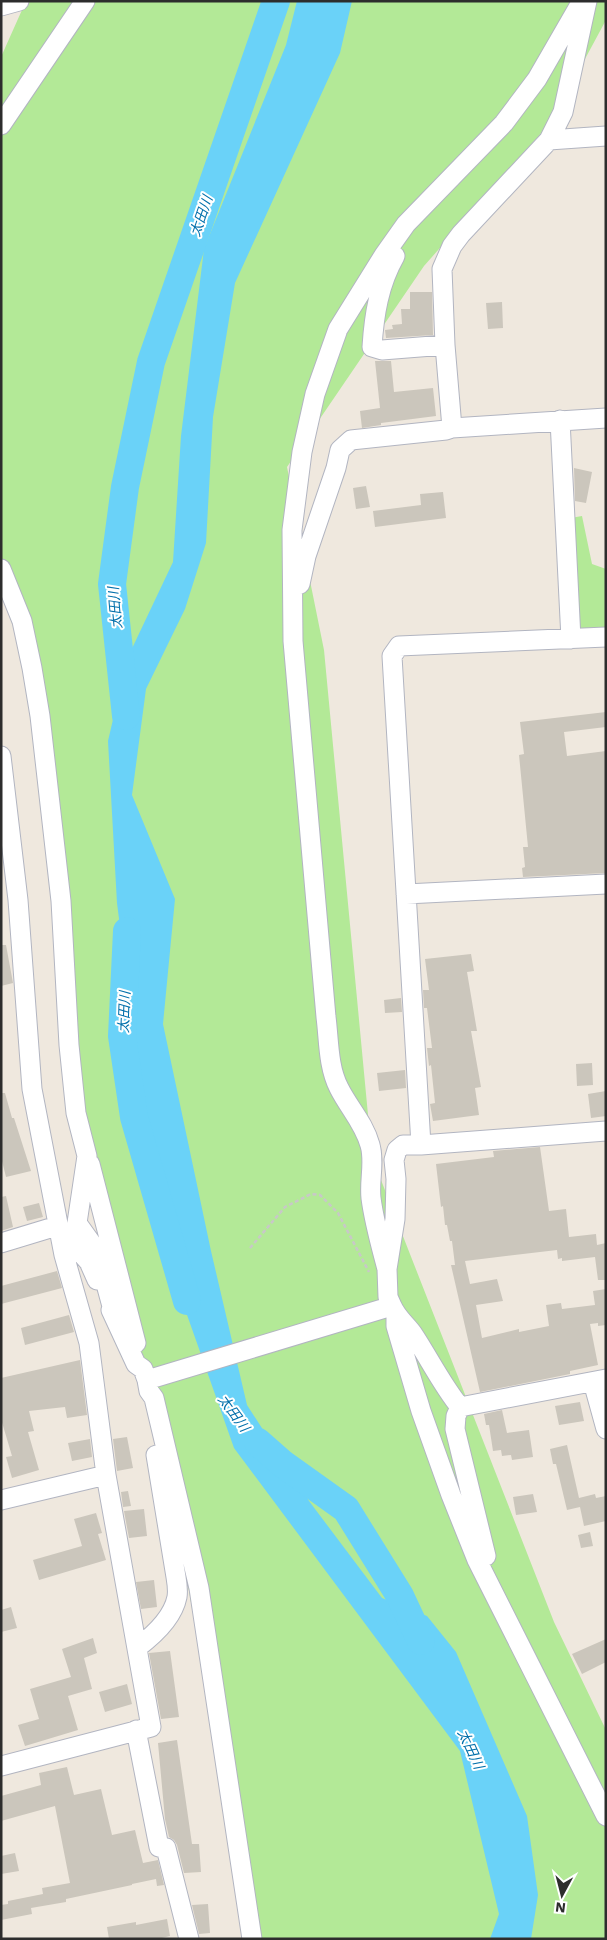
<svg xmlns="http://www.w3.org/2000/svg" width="607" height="1940" font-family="'Work Sans','Noto Sans JP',sans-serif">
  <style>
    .green { fill: #b3e997 }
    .water { fill: #6ad2f8 }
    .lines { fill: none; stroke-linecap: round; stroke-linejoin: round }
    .river { stroke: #6ad2f8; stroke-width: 28 }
    .building { fill: #cbc6bc }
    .minor-casing { stroke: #b2b5c1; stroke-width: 21 }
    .path { stroke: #c8c8c8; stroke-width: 2.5; stroke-dasharray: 4 2.5; stroke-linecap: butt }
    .minor { stroke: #fff; stroke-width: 19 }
    .labels { text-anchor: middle; stroke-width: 4; stroke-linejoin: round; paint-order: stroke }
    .water-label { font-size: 14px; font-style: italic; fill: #0370ab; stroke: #fff }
  </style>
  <rect width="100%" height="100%" fill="#efe8de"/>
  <path class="green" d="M26,1h580v19l-55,102 -127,144 -137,201 37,183 48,507 182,465 52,108v209h-354l-98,-541 -78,-285 -31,-352 -44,-191v-513z
    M582,516l10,48 14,5v60l-30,2 -11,-112z"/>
  <path class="water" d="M297,1h55l-12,52 -105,230 -22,134 -7,126 -21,66 -39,80 -14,106 43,104 -12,125 48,227 36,154 62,96 73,97 45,18 29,36 71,164 11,79 -7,44h-41l9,-25 -39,-163 -226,-303 -48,-136 -43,-206 -26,-203 -9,-162 19,-82 46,-97 8,-126 23,-187 82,-204z"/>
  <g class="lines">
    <path class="river" d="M126,716l-14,-132 13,-97 26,-125 125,-361
      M127,931l-5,105 12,81 53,184
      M258,1442l25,22 63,45 54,87 21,45"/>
  </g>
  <path class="building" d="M410,292h22l1,43 -47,3 -1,-8 8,-1 -1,-4 10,-1 -1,-15h9z
    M502,302l1,26 -15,1 -2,-26z
    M375,361h16l3,31 39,-4 3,28 -55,7v2l-19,3 -2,-17 20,-3z
    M574,468l18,4 -6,31 -11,-2z
    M366,486l4,21 -14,2 -3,-21z
    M443,492l3,26 -71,9 -2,-16 48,-6 -1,-11z
    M606,712v15l-42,5 3,24 39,-5v122l-83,4 -1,-9 3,-1 -2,-20h5l-9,-92 5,-1 -4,-32z
    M1,945h5l7,38 -12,3z
    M471,954l3,17 -7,1 10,59h-6l10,56 -6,1 4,27 -46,6 -3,-17 5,-1 -4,-38 -2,1 -2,-18h5l-5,-40h-3l-1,-18h6l-4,-31z
    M401,998l1,14 -17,1 -1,-13z
    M592,1063l1,22 -16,1 -1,-22z
    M405,1070l1,18 -27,3 -2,-18z
    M606,1091v25l-15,2 -3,-24z
    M1,1093h4l7,25h2l17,53 -25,6 -5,-20z
    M540,1147l9,64 17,-2 3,28 27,-3 1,11 9,-2v37h-8l-3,-23 -33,4v-3l-4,1 -1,-9 -92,11 5,23 27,-5 6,22 -27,4 6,33 37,-9v3l30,-6 -3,-21 15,-2 1,6 33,-4 -2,-14 13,-2v36l-8,1v-3l-8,1 8,41 -28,6v3l-90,18 -29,-127h4l-3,-24h-2l-3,-16h-2l-2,-19 -2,1 -5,-43 58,-7 -1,-6z
    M6,1196l7,31 -12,4v-34z
    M39,1203l4,14 -16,4 -4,-14z
    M57,1271l5,17 -61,16v-18z
    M69,1315l5,17 -49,13 -4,-17z
    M80,1360l7,55 -20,3 -2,-11 -36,4 5,20 -6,1 11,38 -27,8 -6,-21 6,-1 -11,-37v-41z
    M580,1402l4,19 -25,4 -4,-19z
    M502,1410l5,23 22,-3 4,27 -21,3 -1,-5 -9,1 -1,-6 -8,1 -4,-26h-3l-2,-11z
    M127,1437l6,31 -16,3 -4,-32z
    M90,1439l2,18 -20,4 -4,-18z
    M567,1445l12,53 16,-4 1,4 10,-2v25l-22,5 -4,-19 -13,3 -11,-46h-3l-3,-15z
    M128,1491l3,15 -8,1 -2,-15z
    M533,1494l4,18 -21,3 -3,-18z
    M144,1509l3,27 -18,2 -5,-27z
    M96,1513l6,20 -4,1 8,26 -67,20 -6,-20 49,-14 -8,-27z
    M590,1532l3,14 -12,2 -3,-13z
    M154,1580l3,27 -16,2 -5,-27z
    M11,1607l6,21 -16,4v-22z
    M93,1638l4,15 -13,5 8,31 -24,7 10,34 -53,16 -7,-21 21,-6 -9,-30 41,-12 -9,-28z
    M606,1639v23l-24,12 -10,-20z
    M170,1651l9,66 -18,2 -12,-66z
    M127,1684l5,20 -27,8 -6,-20z
    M177,1740l15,104h7l2,28 -17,1 -7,-28 -3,-5 -5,-3 -4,-18 -7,-76z
    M67,1767l7,28 27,-6 11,46 23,-5 8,33 15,-3 6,25 -7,1 -1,-7 -24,5v1l-66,14v3l-35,6 1,6 -31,6v-15l7,-1v-3l35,-7 -1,-6 28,-5 -15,-77 -54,15v-25l40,-11 -2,-12z
    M15,1853l4,18 -18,3v-18z
    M208,1904l2,29 -11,1 -7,-29z
    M167,1919l3,17 -12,3h-49l-2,-12 29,-5v3z"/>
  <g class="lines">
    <g class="minor-casing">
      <path id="minor" d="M1,6l18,-5
        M1,125l84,-124
        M549,140l57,-4
        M395,256c-16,28 -21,59 -23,91l10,3 63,-5
        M560,420l11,219
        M452,428l-7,-83 -3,-76 10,-23 9,-12 88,-94 14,-28 24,-111
        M1,569l21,52 10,47 8,48 21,185 8,144 7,68 11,43 -10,67 20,28 19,70
        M300,584l6,-28 30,-88 4,-18 11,-10 95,-10 6,-2 154,-10
        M1,756l17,144 14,189 32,166 25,88 17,132 45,252 -150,39
        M406,894l200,-10
        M421,1145l-29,-489 7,-10 207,-9
        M90,1164l46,179
        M59,1228l30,34 8,18
        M1,1243l56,-17
        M387,1269c-6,-23 -13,-47 -16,-71 -2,-18 4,-36 -1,-53 -6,-22 -21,-37 -31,-57 -11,-21 -10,-48 -13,-71l-33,-376 -1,-111 10,-78 13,-58 23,-65 46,-74 22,-31 98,-101 33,-44 45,-78
        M392,1306l-4,-9 -1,-28 8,-50 1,-40 -2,-19 3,-10 6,-5h18l185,-14
        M111,1310l25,54 7,5 4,11 245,-74c5,12 14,18 21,28 16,24 29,51 47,73
        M396,1316v10l25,85 30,84 26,65 129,256
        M147,1380l2,11 5,7 45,190 53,351
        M593,1382l13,47
        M460,1407l-4,9 -1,13 31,127
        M460,1407l146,-28
        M1,1500l105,-25
        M138,1647c16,-12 35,-30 39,-50 1,-6 0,-14 -1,-20l-20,-122
        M136,1730l23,117 7,1 23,91"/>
    </g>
    <path class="path" d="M250,1248l35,-41 26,-13 9,1 18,18 31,59"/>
    <use href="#minor" class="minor"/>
  </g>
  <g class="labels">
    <g class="water-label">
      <text transform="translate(201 216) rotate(-71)" y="5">太田川</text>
      <text transform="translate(115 608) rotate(-95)" y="5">太田川</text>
      <text transform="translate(124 1012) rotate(-88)" y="5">太田川</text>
      <text transform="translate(234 1413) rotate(54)" y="5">太田川</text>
      <text transform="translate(471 1749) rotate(65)" y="5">太田川</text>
    </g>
  </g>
  <rect width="607" height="1940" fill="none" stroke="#2d2d2d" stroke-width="5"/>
  <g transform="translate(562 1895) rotate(187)" stroke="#ffffff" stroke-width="4" paint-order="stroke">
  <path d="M0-4L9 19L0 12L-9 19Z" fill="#2d2d2d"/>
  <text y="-8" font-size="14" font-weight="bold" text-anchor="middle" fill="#2d2d2d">N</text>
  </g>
</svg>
